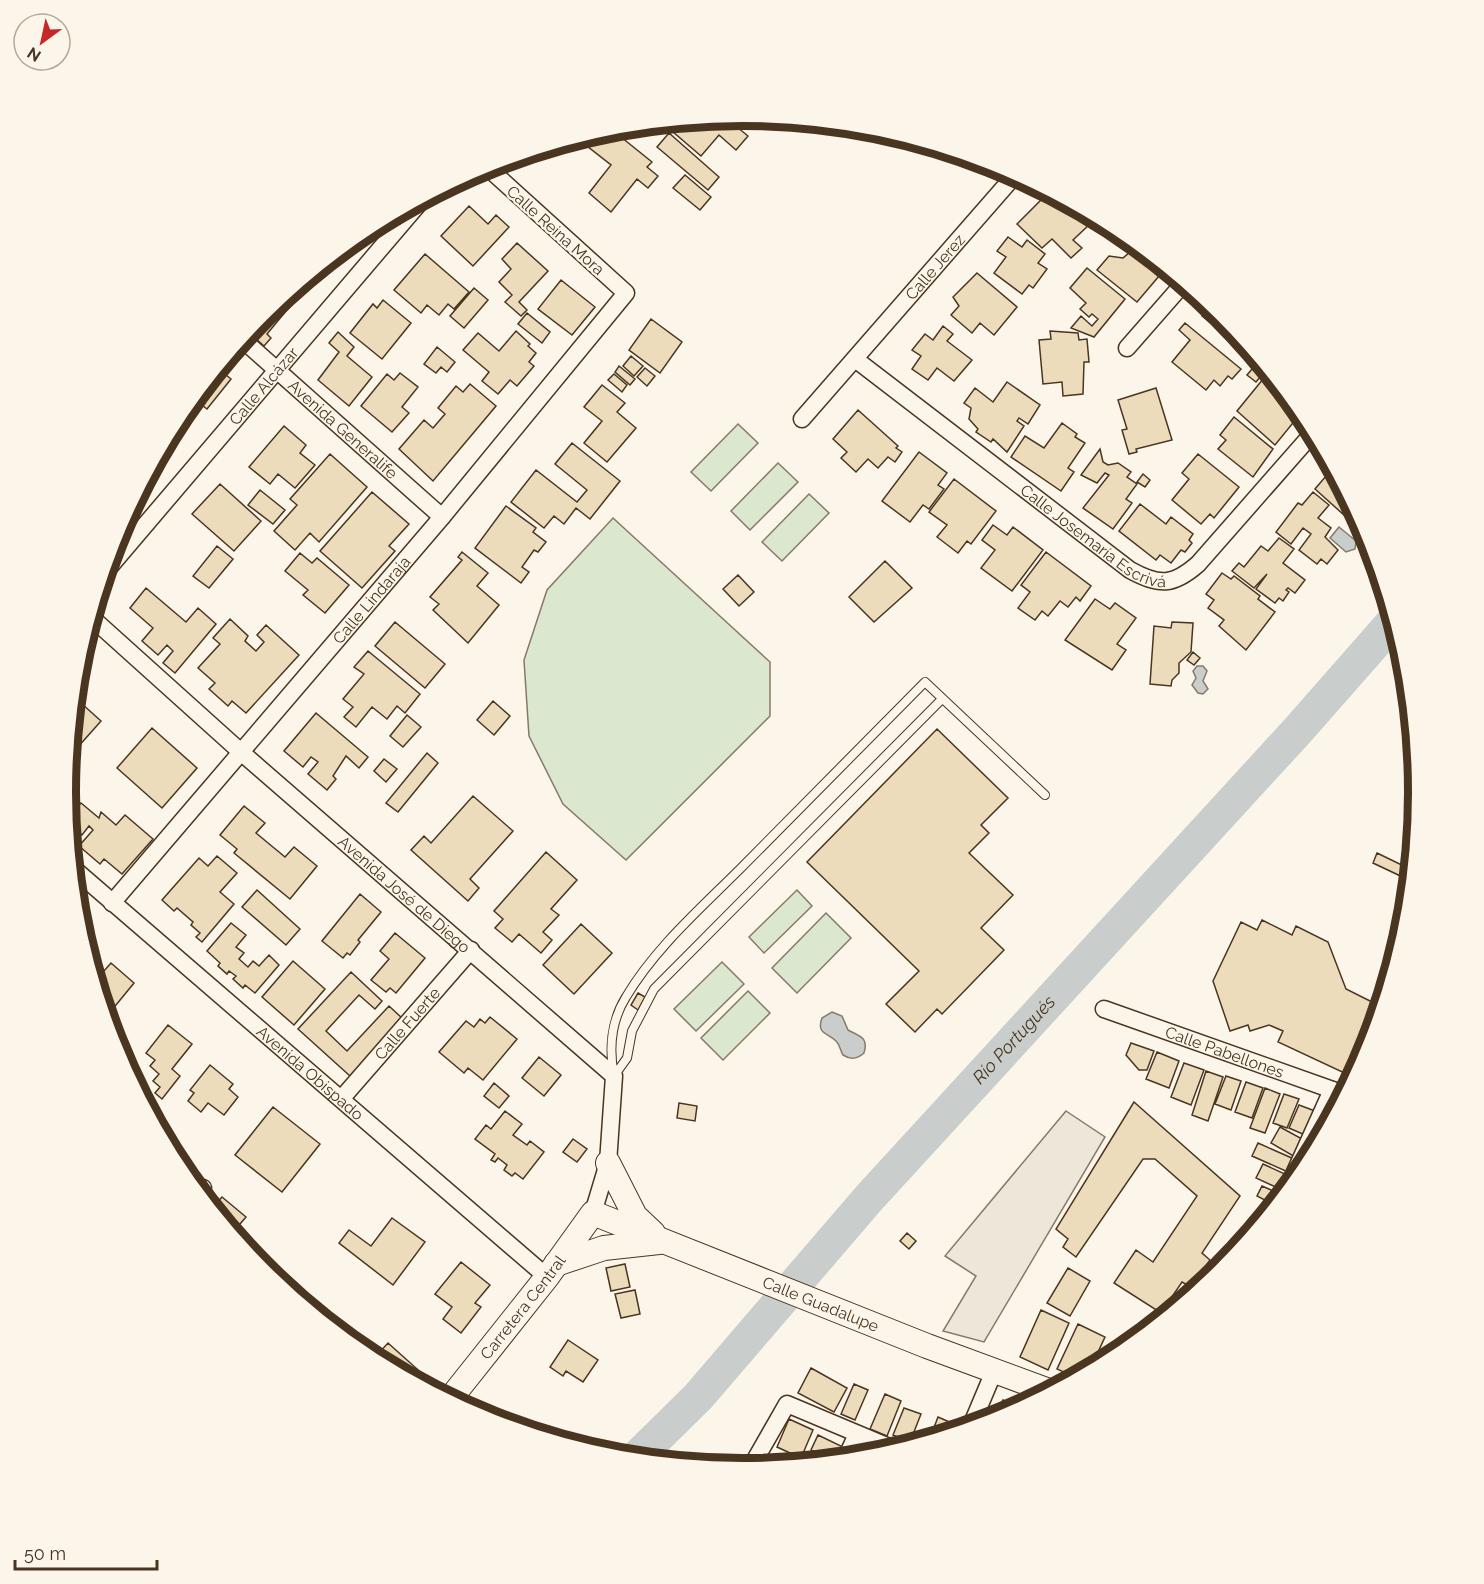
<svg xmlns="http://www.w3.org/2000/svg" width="1484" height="1584" font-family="Raleway,sans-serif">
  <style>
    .green { fill: #dce7d0; stroke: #887966; stroke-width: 1.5 }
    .parking { fill: #ede7d9; stroke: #887966; stroke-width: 1.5 }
    .water { fill: #c9cecd; stroke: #887966; stroke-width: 1.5 }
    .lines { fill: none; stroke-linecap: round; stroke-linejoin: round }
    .river { stroke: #c9cecd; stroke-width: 34 }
    .building { fill: #ecdcbc; stroke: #4a3520; stroke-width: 1.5 }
    .lane-casing { stroke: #4a3520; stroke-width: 10 }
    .street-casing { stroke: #4a3520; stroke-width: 19 }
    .secondary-casing { stroke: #4a3520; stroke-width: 26 }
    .lane { stroke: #fbf6e9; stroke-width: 8 }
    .street { stroke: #fbf6e9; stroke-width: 16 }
    .secondary { stroke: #fbf6e9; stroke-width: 24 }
    .labels { text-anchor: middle; stroke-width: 4.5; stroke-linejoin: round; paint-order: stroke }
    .street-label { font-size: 16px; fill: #4a3520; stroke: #fbf6e9 }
    .water-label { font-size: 18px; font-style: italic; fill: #4a3520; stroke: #fbf6e9 }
    .rim { fill: none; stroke: #4a3520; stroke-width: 8 }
  </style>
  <rect width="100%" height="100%" fill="#fbf6e9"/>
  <path class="green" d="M738,424l20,19 -47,48 -20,-19z
    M778,463l20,19 -48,48 -19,-19z
    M809,494l20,19 -47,48 -20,-19z
    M613,518l157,144v54l-144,144 -63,-56 -34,-68 -5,-76 23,-70z
    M797,890l15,16 -48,47 -15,-16z
    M826,913l25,25 -54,55 -25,-25z
    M722,962l22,22 -48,47 -22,-22z
    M748,991l22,22 -47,47 -22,-22z"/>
  <path class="parking" d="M1066,1111l39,26 -121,205 -41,-11 33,-55 -31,-20z"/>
  <path class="water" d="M1339,527l17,14 -1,8 -9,3 -16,-14z
    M1197,666h6l4,5 -4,10 5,8 -5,5 -5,-1 -6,-8 4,-7 -3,-7z
    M832,1012l10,4 6,14c11,6 21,7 16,23 -7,6 -13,7 -21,2 -3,-5 -3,-10 -7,-14 -8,-8 -20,-7 -14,-23z"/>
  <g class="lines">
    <path class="river" id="s1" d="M636,1458l62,-61 171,-199 430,-469 94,-107"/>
  </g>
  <path class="building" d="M726,118l22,18 -12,14 -17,-15 -18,21 -36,-31z
    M611,129l41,33 -5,5 11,9 -10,12 -11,-9 -26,33 -22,-19 22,-28 -33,-26z
    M669,133l50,44 -11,13 -51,-43z
    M685,175l26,22 -11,13 -27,-22z
    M1048,193l26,14 17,16 -18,17 9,8 -11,10 -19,-19 -10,9 -25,-24z
    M469,206l19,18 8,-9 13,12 -36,39 -32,-30z
    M1008,237l14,10 5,-7 18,14 -7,9 9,6 -14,19 -4,-3 -7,9 -28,-21 12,-16 -9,-6z
    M517,243l31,28 -29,31 8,8 -6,6 -16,-14 7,-7 -13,-13 12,-13 -9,-10z
    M1137,246l28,23 -28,33 -40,-32 12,-14 14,2z
    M425,254l44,38 -15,17 -6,-5 -9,11 -12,-10 -6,8 -27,-23z
    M1087,268l38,31 -31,38 -23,-9 10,-12 11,10 6,-7 -6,-5 -3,3 -9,-8 6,-6 -16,-15z
    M977,273l40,34 -23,28 -14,-12 -8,10 -21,-18 8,-9 -6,-9z
    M561,280l34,27 -23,28 -34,-26z
    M474,288l14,12 -24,28 -14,-12z
    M283,298l8,7 -24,29 4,4 -7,8 -10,-9 6,-7 -5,-5z
    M383,300l28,23 -29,36 -32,-26 23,-29 4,4z
    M1210,306l35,39 -3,4 -40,-33z
    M527,313l23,19 -8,11 -24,-19z
    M651,319l31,23 -22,31 -31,-23z
    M1185,323l56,46 -9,10 -4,-3 -8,10 -6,-6 -8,10 -34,-28 18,-22 -11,-10z
    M943,326l10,8 -6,7 25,19 -18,21 -17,-13 -9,12 -16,-11 9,-13 -9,-6 13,-16 8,6z
    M516,331l14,13 -2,2 8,7 -7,9 5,4 -17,20 -7,-6 -12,14 -16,-13 7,-9 -26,-22 15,-17 21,18z
    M1050,331l28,2 1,7 8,-1 2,23h-5l-1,32 -20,2 -1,-14 -19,2 -4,-44 12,-1z
    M338,332l16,15 -7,9 25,21 -23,29 -31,-26 21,-28 -10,-9z
    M437,347l18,15 -8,10 -6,-5 -5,6 -12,-9z
    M631,356l12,10 -9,10 -11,-10z
    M1259,361l7,9 -10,12 -9,-7z
    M619,366l16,13 -5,6 -15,-13z
    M645,368l10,8 -8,10 -10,-9z
    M219,369l12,10 -24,30 -13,-10z
    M400,373l18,14 -16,20 7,6 -17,19 -31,-26 26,-32 7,6z
    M1268,373l33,40 -26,32 -38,-34z
    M614,374l13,11 -5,7 -14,-12z
    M1007,382l33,23 -12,19 -9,-6 -2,3 7,5 -17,26 -14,-13 -2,3 -15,-10 2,-3 -9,-10 2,-11 -7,-5 11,-15 18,14z
    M470,384l26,22 -63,75 -34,-32 25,-29 9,8 12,-14 -7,-6 18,-22 7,6z
    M602,385l23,18 -8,9 19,16 -29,34 -23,-19 18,-22 -18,-14z
    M1156,388l16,52 -36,9 1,3 -8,2 -7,-24 5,-1 -9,-29z
    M858,410l40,36 -2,2 6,4 -7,10 -7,-5 -10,11 -10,-9 -12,13 -15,-14 6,-6 -14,-13z
    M1234,417l39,32 -20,28 -35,-28 8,-9 -6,-5z
    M1062,423l15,11 -2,3 10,6 -17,25 6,4 -13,19 -50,-34 14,-21 19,12z
    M284,426l22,19 -6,8 15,12 -20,23 -17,-14 -8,10 -21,-17z
    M572,443l48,38 -30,38 -14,-11 -12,16 -10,-8 -10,12 -33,-26 25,-32 41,32 10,-12 -32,-26z
    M1100,449l3,13 5,3 10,-2 13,9 -4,5 10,7 -11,15 6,4 -19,26 -30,-21 26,-33 -4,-2 -8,10 -16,-8z
    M919,452l28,21 -9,12 6,4 -15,20 -6,-4 -13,17 -28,-21z
    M330,454l37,33 -48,55 -9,-9 -15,17 -21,-19 23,-26 -7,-6z
    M1198,454l41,33 -25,31 -4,-4 -9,10 -29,-24 17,-21 -7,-6z
    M1332,469l26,49 -4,6 -39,-35z
    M1143,474l7,6 -5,7 -8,-5z
    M954,479l42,32 -25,33 -4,-3 -9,12 -21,-16 10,-12 -18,-13z
    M220,484l41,37 -27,30 -42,-37z
    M260,490l25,20 -12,14 -25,-19z
    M372,492l37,32 -20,22 6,5 -33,37 -42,-37z
    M1313,492l16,13 -11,13 13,10 -6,9 13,13 -11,14 -6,-5 -4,5 -18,-14 12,-16 -8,-6 -12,16 -15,-12 22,-29 4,2z
    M1140,504l26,20 5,-7 22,17 -4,6 3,3 -7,9 -4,-2 -10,13 -11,-8 -4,5 -37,-29z
    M506,506l30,22 -3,4 13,10 -8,10 -4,-2 -12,17 7,5 -8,11 -46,-35z
    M993,525l14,10 6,-8 30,23 -31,41 -31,-23 14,-18 -13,-10z
    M1279,538l15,11 -11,14 22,17 -10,13 -7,-5 -2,2 3,2 -6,9 -4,-3 -4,5 -19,-14 11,-15 -13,14 -22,-17 7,-8 5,4 17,-21 7,5z
    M217,546l16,13 -24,29 -16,-12z
    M462,552l26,21 -11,13 22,19 -31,38 -35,-33 6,-6 -9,-7 32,-37 -4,-3z
    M1046,552l45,34 -11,15 -4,-4 -8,10 -8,-6 -12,15 -6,-5 -7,9 -17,-12 12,-16 -9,-7z
    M300,553l12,10 5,-5 32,27 -24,28 -22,-18 5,-5 -23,-19z
    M885,561l27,27 -38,34 -25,-25z
    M1222,573l9,6 3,-3 26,20 -2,3 17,13 -29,38 -27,-24 5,-6 -16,-12 6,-8 -8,-6z
    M738,575l16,17 -15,14 -16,-17z
    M146,588l40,34 12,-14 18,16 -41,49 -12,-10 10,-12 -6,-6 -9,10 -16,-14 11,-13 -23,-20z
    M1095,599l15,10 5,-6 21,15 -19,26 9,6 -14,20 -47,-30z
    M230,619l18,17 -3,5 11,10 8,-9 -7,-7 9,-10 33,30 -53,58 -14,-12 -4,5 -19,-17 6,-6 -17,-15 22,-24 -7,-6z
    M395,622l50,42 -20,24 -50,-42z
    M1172,622l21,1 -2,29 -12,11v10l-7,7 -1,6 -21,-2 4,-58 17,2z
    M368,651l52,43 -15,19 -8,-7 -10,13 -15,-12 -16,20 -12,-10 9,-10 -10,-8 21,-25 -10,-7z
    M1193,652l7,6 -6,7 -7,-5z
    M493,701l17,15 -16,19 -17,-15z
    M81,703l20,18 -32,36 5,-46z
    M316,713l52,44 -9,11 -13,-12 -13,20 3,3 -9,11 -19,-16 10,-12 -7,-5 -8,10 -19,-16z
    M407,715l14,12 -18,20 -13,-11z
    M152,728l45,40 -35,40 -45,-40z
    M937,729l71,69 -27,27 8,8 -20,20 44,42 -32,33 23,22 -62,64 -5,-5 -22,23 -29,-28 33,-33 -112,-109z
    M427,753l11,10 -40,49 -12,-9z
    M384,759l13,10 -11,13 -12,-11z
    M473,796l40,35 -43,48 9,9 -11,13 -57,-51 13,-14 7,7z
    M81,803l18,15 2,-6 15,13 9,-10 28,24 -31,35 -18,-15 -4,5 -21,-18 14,-16 -4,-4 -7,9 -13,-11 -1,-7z
    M244,806l21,17 -9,10 29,24 9,-10 23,19 -27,33 -56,-46 3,-4 -17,-14z
    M546,852l31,28 -26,29 8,6 -16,17 9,8 -11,13 -22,-19 -7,8 -17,-14 8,-9 -9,-8z
    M1377,853l33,16 -1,11 -36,-17z
    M217,856l20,17 -17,19 14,12 -32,38 -6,-5 4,-4 -9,-8 2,-3 -16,-14 -3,3 -12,-11 37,-42 9,8z
    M257,890l43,39 -14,16 -44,-38z
    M360,894l21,18 -23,28 2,2 -10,13 -3,-2 -4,5 -21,-17z
    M1262,920l30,15 4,-9 32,16 18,47 34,17 -14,45 -13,26 -75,-35 5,-11 -14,-6 -19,6 -2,-6 -18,6 -17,-50 28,-59 16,8z
    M231,923l15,12 -10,12 8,6 -5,6 9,8 5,-6 6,5 10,-11 10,10 -24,28 -10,-8 -2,3 -10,-9 3,-3 -7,-5 -2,3 -9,-8 2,-3 -13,-12z
    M581,924l31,29 -38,41 -31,-29z
    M395,933l30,25 -29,35 -6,-5 -4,4 -15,-12 18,-21 -9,-8z
    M293,961l32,28 -31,36 -32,-28z
    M111,963l23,20 -27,33 -11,-36z
    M351,972l31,29 -7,8 -16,-14 -33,36 21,20 42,-45 13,12 -52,58 -52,-47z
    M638,993l7,4 -7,13 -7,-5z
    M490,1017l27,22 -34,41 -15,-12 -4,5 -25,-21 27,-31 8,6 6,-8 5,4z
    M168,1025l24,19 -20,25 8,7 -18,23 -7,-6 5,-6 -7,-6 6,-7 -9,-8 5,-6 -9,-7z
    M1131,1043l23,8 -7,19h-8l-13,-15z
    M1157,1052l22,9 -10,27 -23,-9z
    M539,1057l22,18 -17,21 -22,-18z
    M1184,1063l20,7 -13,35 -20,-8z
    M210,1065l23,19 -4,5 9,8 -14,18 -16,-12 -7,9 -13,-11 6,-8 -4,-3z
    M1206,1071l17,6 -15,44 -16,-6z
    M1226,1076l15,5 -10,29 -16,-6z
    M1246,1082l17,6 -11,30 -17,-6z
    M494,1083l15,13 -10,12 -15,-12z
    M1265,1088l15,6 -15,39 -15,-5z
    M1284,1094l15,5 -12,29 -14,-5z
    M1134,1102l106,94 -38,57 8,7 -19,27 -9,-5 -21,31 -47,-30 22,-33 17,12 44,-66 -42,-37h-12l-67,98 -13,-10 5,-8 -12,-10z
    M679,1103l18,3 -2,15 -18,-3z
    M1299,1105l16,6 -10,24 -16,-7z
    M273,1107l47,37 -38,48 -47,-37z
    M505,1111l17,13 -9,11 14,10 3,-4 14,11 -21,27 -8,-6 -3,3 -8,-6 3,-5 -9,-7 -3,4 -4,-2 4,-6 -20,-15 11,-14 5,4z
    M1280,1127l24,13 -9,17 -24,-14z
    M573,1139l14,10 -10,13 -14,-10z
    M1258,1143l36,16 -6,13 -36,-16z
    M1263,1164l24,11 -7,14 -24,-11z
    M1262,1186l18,8 -6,11 -17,-9z
    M222,1197l24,20 -13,15 -20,-25z
    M392,1218l33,24 -32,43 -54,-42 10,-13 22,16z
    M907,1233l9,8 -7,8 -9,-8z
    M461,1262l29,23 -15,18 6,4 -20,26 -18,-14 9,-12 -17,-13z
    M625,1264l5,23 -19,4 -5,-23z
    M1068,1268l22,13 -20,35 -23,-13z
    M635,1290l5,24 -19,4 -6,-24z
    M1041,1310l28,13 -21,47 -28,-13z
    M1078,1324l27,13 -15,32 -16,8 -17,-8z
    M568,1340l30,20 -15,22 -17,-11 -3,5 -13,-9z
    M388,1343l38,34 -5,6 -54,-29 3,-3 6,5z
    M811,1368l36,20 -13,24 -36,-19z
    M854,1384l14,6 -13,30 -14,-6z
    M885,1394l16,7 -14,35 -17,-7z
    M1003,1400l15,7 -23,11z
    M904,1408l17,6 -11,28 -17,-7z
    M938,1417l25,11h-1l-32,10z
    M789,1419l24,11 -12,28 -24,-11z
    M818,1435l25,12 -5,12h-7l-20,-9z"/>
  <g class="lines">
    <g class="lane-casing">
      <path id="lane" d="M942,699l-288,290 -22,42 -5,27 -13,18c-5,-26 -3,-55 12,-79 29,-49 75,-89 115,-129 62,-62 123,-124 184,-186l120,113"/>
    </g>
    <g class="street-casing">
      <g id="street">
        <path id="s2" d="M243,340l199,177"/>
        <path d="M1127,348l56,-64"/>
        <path id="s3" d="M855,359l275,211c29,16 43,16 68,-6l115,-131"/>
        <path id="s4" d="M802,419l213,-244"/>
        <path id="s5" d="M106,571l315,-370"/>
        <path id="s6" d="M92,618l150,135 372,323 -6,87 -15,50"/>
        <path id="s7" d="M74,869l473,408"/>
        <path id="s8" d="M112,903l330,-386 184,-224 -140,-127"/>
        <path id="s9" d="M1104,1009l240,85"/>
        <path id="s10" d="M342,1098l129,-148"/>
        <path d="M1297,1176l-2,-4 37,-82"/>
        <path d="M200,1192l3,-4"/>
        <path d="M971,1426l24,-57"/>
        <path d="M846,1458l11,-24"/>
        <path d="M751,1467l36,-63 107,45"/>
      </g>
    </g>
    <g class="secondary-casing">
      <g id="secondary">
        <path d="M608,1163l27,53 18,17"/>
        <path d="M556,1264l48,-16 55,-6"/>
        <path id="s11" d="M450,1399l97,-122 46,-64 334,133 122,45"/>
      </g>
    </g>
    <use href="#lane" class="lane"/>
    <use href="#street" class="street"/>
    <use href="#secondary" class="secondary"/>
  </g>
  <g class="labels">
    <g class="street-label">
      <text transform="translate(556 230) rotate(42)" y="6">Calle Reina Mora</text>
      <text dy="6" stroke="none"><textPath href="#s4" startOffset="202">Calle Jerez</textPath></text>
      <text dy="6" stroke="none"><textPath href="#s5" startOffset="243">Calle Alcázar</textPath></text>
      <text dy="6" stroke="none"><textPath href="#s2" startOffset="134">Avenida Generalife</textPath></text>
      <text dy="6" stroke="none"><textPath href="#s3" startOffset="298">Calle Josemaría Escrivá</textPath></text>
      <text dy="6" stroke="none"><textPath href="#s8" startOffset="399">Calle Lindaraja</textPath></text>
      <text dy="6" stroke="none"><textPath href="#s6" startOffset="417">Avenida José de Diego</textPath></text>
      <text dy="6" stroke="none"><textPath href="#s10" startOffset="99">Calle Fuerte</textPath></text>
      <text dy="6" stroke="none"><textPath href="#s9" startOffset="128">Calle Pabellones</textPath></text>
      <text dy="6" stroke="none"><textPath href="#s7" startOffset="312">Avenida Obispado</textPath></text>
      <text dy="6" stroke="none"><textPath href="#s11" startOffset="480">Calle Guadalupe</textPath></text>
      <text dy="6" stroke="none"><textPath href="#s11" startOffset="117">Carretera Central</textPath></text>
    </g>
    <g class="water-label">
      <text dy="6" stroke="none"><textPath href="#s1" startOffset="564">Río Portugués</textPath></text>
    </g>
  </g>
  <path d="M0 0H1484V1584H0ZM76 792a666 666 0 1 1 1332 0a666 666 0 1 1-1332 0Z" fill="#fbf6e9" fill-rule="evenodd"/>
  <path class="rim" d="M76 792a666 666 0 1 1 1332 0a666 666 0 1 1-1332 0Z"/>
  <g transform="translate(42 42) rotate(213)"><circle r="28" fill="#fbf6e9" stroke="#b4a999" stroke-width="1.5"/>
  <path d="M0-4.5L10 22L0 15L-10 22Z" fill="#c62828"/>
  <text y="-9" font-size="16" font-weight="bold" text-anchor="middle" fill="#4a3520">N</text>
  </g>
  <path d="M15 1560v9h142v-9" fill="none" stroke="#4a3520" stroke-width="3"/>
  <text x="24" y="1560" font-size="18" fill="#4a3520" stroke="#fbf6e9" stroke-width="4.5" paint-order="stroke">50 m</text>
</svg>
